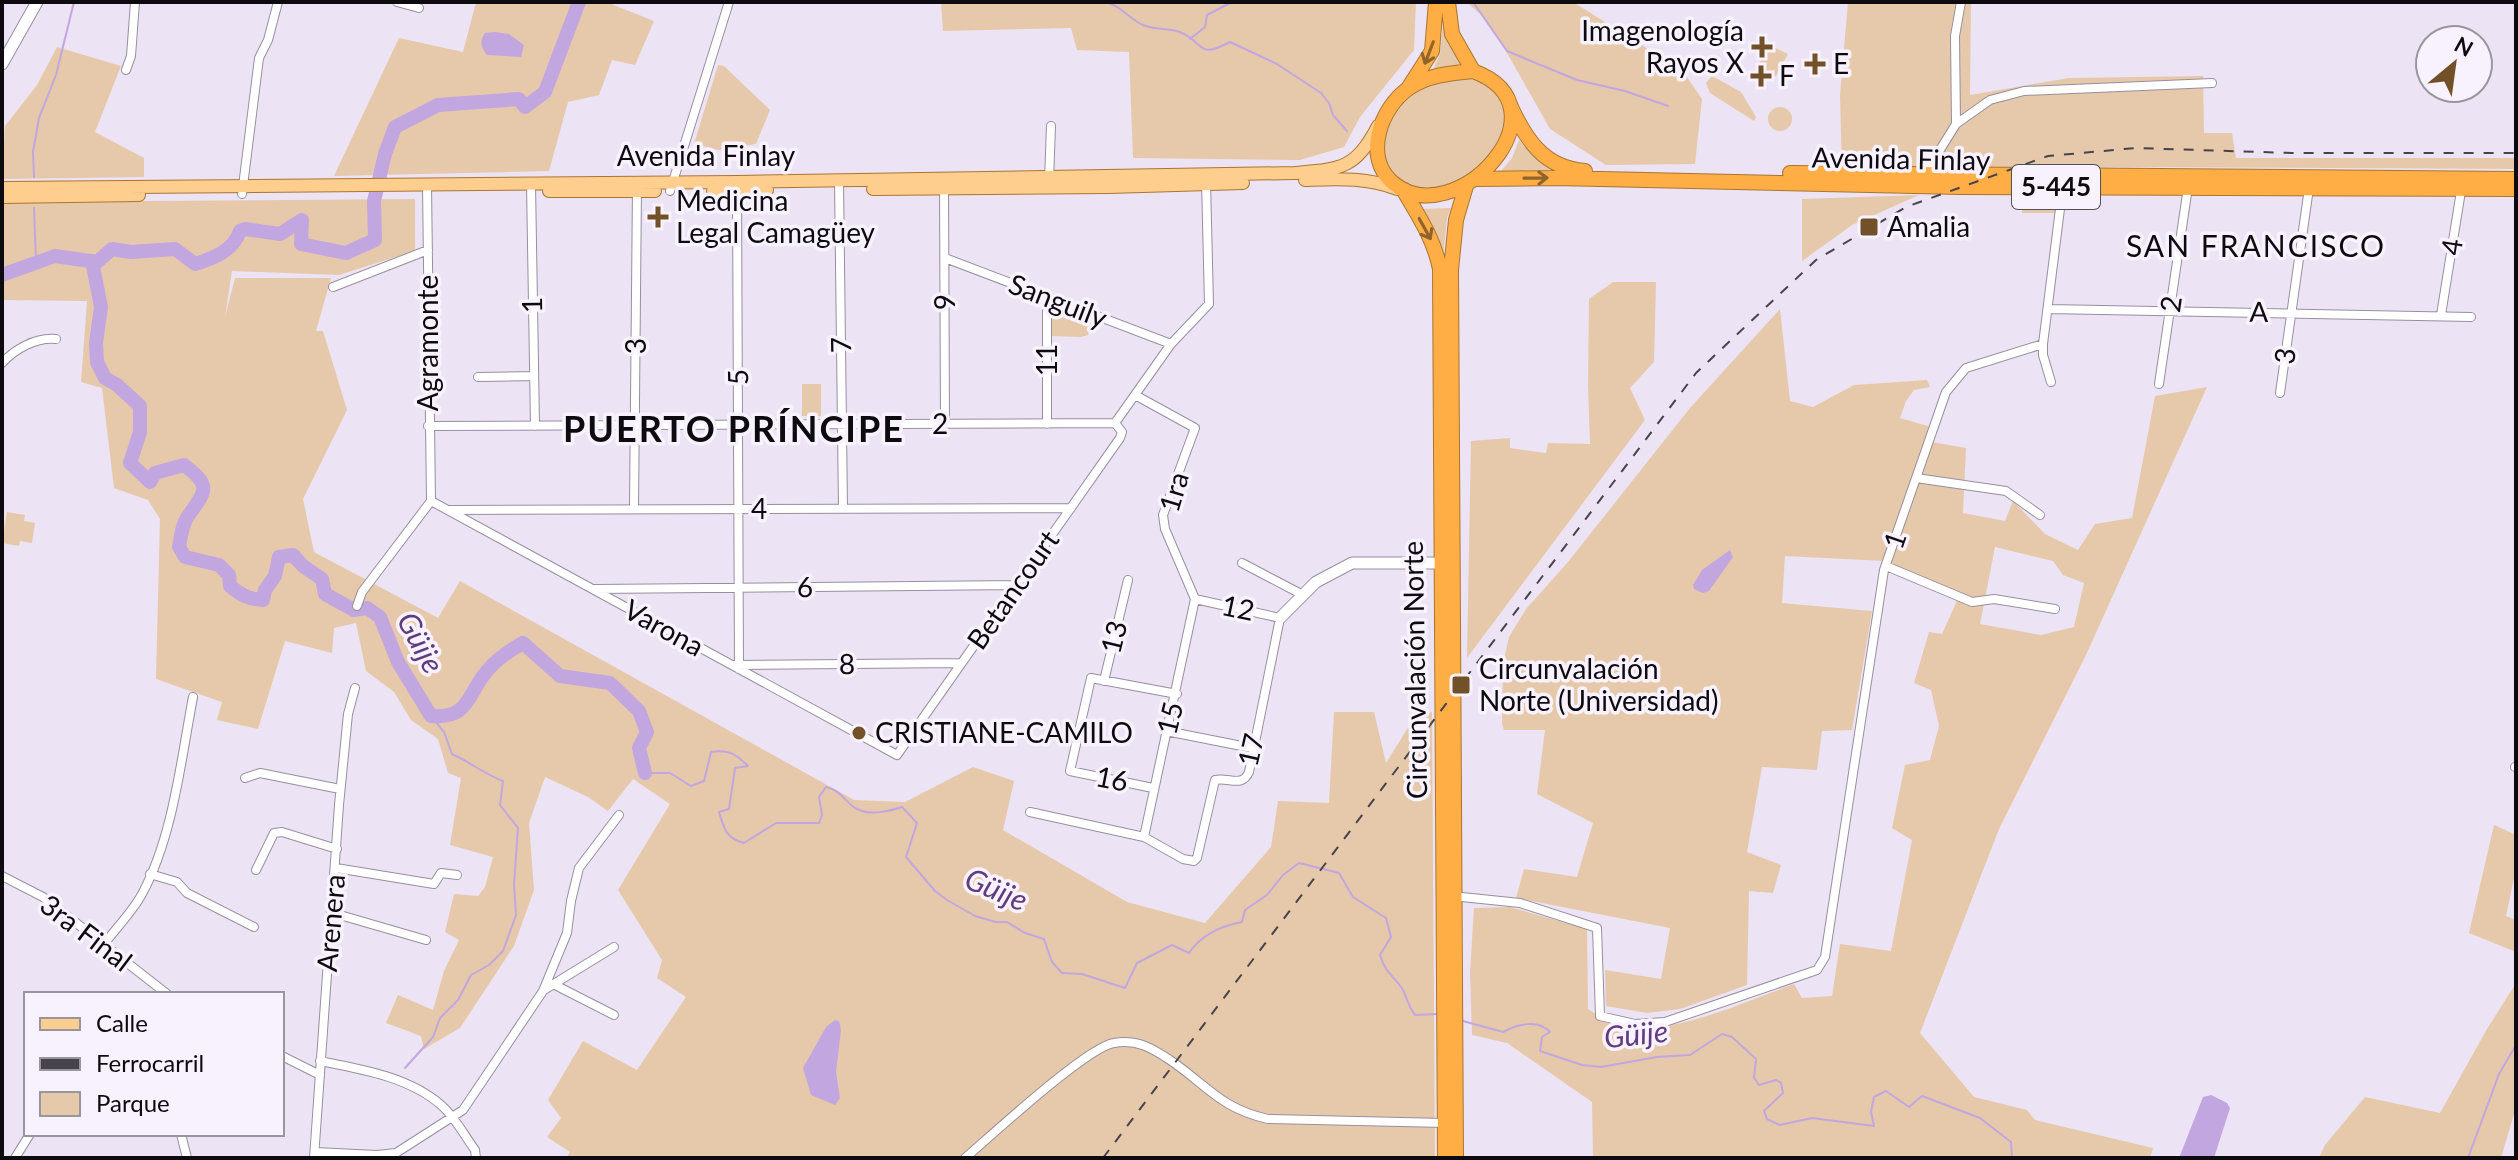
<svg xmlns="http://www.w3.org/2000/svg" width="2518" height="1160" font-family="Lato,sans-serif">
  <style>
    .green { fill: #e6c9aa; fill-rule: evenodd }
    .water { fill: #c2a6e0 }
    .lines { fill: none; stroke-linecap: round; stroke-linejoin: round }
    .stream { stroke: #c2a6e0; stroke-width: 2 }
    .river { stroke: #c2a6e0; stroke-width: 14 }
    .street-casing { stroke: #978f9f; stroke-width: 10 }
    .secondary-casing { stroke: #978f9f; stroke-width: 13 }
    .primary-casing { stroke: #aa7532; stroke-width: 14 }
    .highway-casing { stroke: #aa7532; stroke-width: 16 }
    .street { stroke: #fff; stroke-width: 8 }
    .secondary { stroke: #fff; stroke-width: 11 }
    .primary { stroke: #fece8f; stroke-width: 12 }
    .highway { stroke: #feae45; stroke-width: 14 }
    .rail { stroke: #47434c; stroke-width: 2; stroke-dasharray: 10 10; stroke-linecap: butt }
    .oneway { stroke: #92642d }
    .poi-dot { fill: #725028; stroke: #f7f2fd; stroke-width: 3 }
    .labels { text-anchor: middle; stroke-width: 7; stroke-linejoin: round; paint-order: stroke }
    .shield { fill: #f7f2fd; stroke: #535057; stroke-width: 2 }
    .shield-label { font-size: 26px; font-weight: bold; fill: #0d0a10 }
    .poi-label { font-size: 28px; fill: #0d0a10; stroke: #f7f2fd; text-anchor: start }
    .street-label { font-size: 28px; fill: #0d0a10; stroke: #f7f2fd }
    .neighbourhood-label { font-size: 30px; letter-spacing: 2px; fill: #0d0a10; stroke: #f7f2fd }
    .water-label { font-size: 30px; font-style: italic; fill: #603b80; stroke: #f7f2fd }
    .district-label { font-size: 36px; font-weight: bold; letter-spacing: 2px; fill: #0d0a10; stroke: #f7f2fd }
  </style>
  <rect width="100%" height="100%" fill="#ece3f5"/>
  <path class="green" d="M476,2h130l48,19 -19,44 -23,-5 -13,35 -31,7 -19,69 -215,5 65,-138 64,14z
    M941,2h475l-2,48 -54,67 -16,30 -44,13 -167,-2 -4,-106 -52,-2 -6,-22 -128,3z
    M1466,2h107l110,69 19,28 -7,65 -89,1 -56,-36 -44,-78 -23,-35z
    M1848,2h123l-1,93 99,-17 134,-2 1,57h28l4,25h280v11l-401,-2 -273,6 -2,-78z
    M1443,25l8,21 12,19 -30,5 7,-16z
    M1769,45l19,9 -12,22 -18,-10z
    M57,47l64,19 -26,66 49,26v19l-142,2 3,-53 32,-41z
    M718,65l6,1 46,44 -14,34 -37,6 -25,-6z
    M1712,76l29,16 15,25 -2,4 -44,-28 -4,-10z
    M1470,78l19,8 12,14 6,14 -8,34 -40,40 -54,4 -24,-32c1,-10 1,-23 4,-32 13,-37 51,-46 85,-50z
    M1768 119a12 12 0 1 1 24 0a12 12 0 1 1-24 0Z
    M1519,140c16,20 30,30 53,39h-78l18,-21z
    M1919,195l-67,30 -50,36v-62z
    M2022,195h37l-2,18h-35z
    M415,199v52l-76,24 -107,-4 -7,46 10,-39h96l-15,53h7l24,79 -44,89 11,53 124,66 22,-37 394,219 51,2 68,-35 41,14 -11,49 124,72 78,21 66,-76 7,-46 51,2 5,-91h40l12,51 28,-45 18,-6 3,446h-869l4,-6 -23,-15 14,-19 -13,-18 35,-59 54,29 49,-73 -29,-19 5,-18 -44,-70 52,-86 -37,-25 -25,32 -20,-14 -43,-20 -16,46 5,67 -20,56 -54,82 -36,21 -3,-13 -35,-13 12,-28 35,15 11,-39 15,-31 -14,-8 9,-38 24,2 7,-9 8,-30 -43,-12 11,-67 -13,-5 -10,-34 -27,-19 -17,-28 -28,-21 -10,-48 -22,5 -2,25 -47,-12 -27,88 -41,-9 5,-18 -66,-23 4,-160 -12,-19 -34,-12 -12,-100 -21,-6 6,-81 -85,-1v-98z
    M1451,208l-4,10 -4,39 -20,-48z
    M1613,282h43l-2,80 -24,26 15,32 -178,238 4,-217 39,-3v10l36,5 2,-10 42,1 -2,-58 1,-87z
    M1052,302l40,16 -4,17 -7,2 -30,-1z
    M1780,309l10,92 23,6 41,-22 73,-5 3,7 -16,3 -8,11 -6,17 31,9 -5,14 40,7 -3,65 42,8 8,-20 32,33 33,16 17,-26 37,-6 23,-122 52,-9 -121,268 -87,174 -79,204 54,64 53,13 8,10 118,28 -3,10h-557l-1,-56 -85,-59 -35,-8 -2,-63 4,-64 36,-1 77,22 1,80c8,5 18,13 27,16 50,15 131,-24 179,-41l8,14 30,-2 8,-52 51,7 21,-111 -20,-12 13,-63 25,-5 9,-34 -8,-36 -17,-7 15,-51 13,2 18,-40 -74,-33 -101,-5 -3,47 90,8 -20,119 -30,1 -5,39 -55,-3 -15,85 34,13 -8,28 -24,-2 -2,94 -67,24 -33,4 -41,-7 -1,-36 56,9 9,-51 -154,-30 8,-29 53,8 16,-54 -56,-29 8,-64h-41l-2,-6 1,-60 6,-27 17,-28 42,-47 122,-154zM1995,547l58,14 10,14 21,8 -10,44 -33,8 -61,-11z
    M802,384h19v32h-19z
    M7,512l18,3 -1,6 11,2 -3,20 -12,-2 -1,5 -17,-3z
    M2494,825l22,10v34l-10,47 10,4v32l-47,-19z
    M2516,983v124l-15,51h-182l6,-13 40,-48 75,16 47,-84z"/>
  <path class="water" d="M495,32l14,2 15,11 -3,12 -34,-2c-6,-8 -8,-13 -2,-22z
    M1730,550l3,7 -24,34 -6,2 -9,-4 -1,-4 9,-15z
    M835,1020l4,1 2,9 -5,42 4,26 -5,7 -24,-10 -8,-27 23,-41z
    M2211,1095l16,8 3,5 -16,50h-35l24,-61z"/>
  <g class="lines">
    <path class="stream" d="M1106,2c17,5 23,17 37,23 12,5 26,3 37,7 26,11 16,28 50,10l47,22 44,29 8,10 4,12 14,16
      M1473,2l34,49 70,29 48,11 43,15
      M1190,39l15,-12 2,-12 25,-13
      M34,177l-1,-25 6,-34 17,-43 18,-73
      M34,208l2,54
      M645,773h25l21,13 13,-5 7,-29c17,-3 25,2 37,14l-13,2 -6,41 -10,3c5,17 7,26 25,31l32,-20h43l3,-8 -3,-18 7,-10c17,4 18,15 31,22 14,7 32,2 45,-2l15,16 -11,34 29,34 12,9 28,16 21,6h11l18,11 19,6 8,23 10,11 20,1 43,14 12,-25 35,-18 17,8c12,-18 32,-27 53,-31l3,-12 22,-15 16,-20 16,-12 40,10 14,24 33,21 5,19 -11,18c6,20 14,20 23,35 4,9 6,17 12,25l22,-1
      M1463,1021l40,11c15,-8 35,-13 47,0l-8,5 -2,14 42,14 19,2 56,-10 33,-2 32,-21 10,3 24,22 -2,19 5,7 17,-5 5,3 2,10 -19,18 3,8 13,6 32,-7 62,8 -3,-14 3,-15 12,-6 23,16 13,-11 58,22 31,24 1,16
      M405,1068l28,-31 7,-19 18,-18 13,-25 18,-10 14,-14 13,-36 -2,-31 4,-56 -18,-23 3,-24c-19,-7 -33,-19 -51,-27l-8,-22 -13,-16
      M2468,1158l31,-84 17,-29"/>
    <path class="river" d="M92,261l9,46 -5,36 1,19 8,16 12,7 23,21v26l-10,31 20,19 5,-9 29,-8c28,21 22,26 4,51 -6,9 -7,20 -9,31l6,10 34,8 10,10 1,11c11,9 18,13 33,14l2,-10 10,-14 4,-19 14,-2 10,11 19,13 3,15 29,16 13,-2 13,9 18,45 33,54c39,3 36,-22 56,-45 10,-12 23,-21 36,-28l37,33 50,7 29,28 8,21 -8,16 6,25
      M2,275l53,-19 42,6 15,-13 19,3 44,-3 20,15c19,-6 38,-13 45,-33l5,-2 35,5 22,-14 -1,24 45,9 29,-13 -1,-39 11,-47 10,-27 43,-22 81,-6 6,8 20,-15 34,-90"/>
    <g class="street-casing">
      <path id="street" d="M397,2l22,6
        M126,70l5,-14 4,-54
        M1956,124l34,-24 34,-9 188,-8
        M1925,174l31,-50 -1,-88 6,-34
        M839,181l4,328
        M1049,181l2,-55
        M531,183l4,243
        M427,184l4,317
        M944,184l1,240
        M737,187l2,482
        M670,191l59,-189
        M242,194l17,-136 9,-18 10,-38
        M945,258l226,86
        M333,287l95,-37
        M1047,296v128
        M2048,309l423,8
        M2441,315l21,-130
        M2,363c13,-14 34,-26 54,-24
        M478,377l55,-1
        M2051,382l-8,-27v-11l20,-159
        M2159,384l29,-197
        M2280,393l29,-205
        M1135,395l60,33 -32,87 2,14 30,70
        M1115,423l56,-79 38,-40 -3,-123
        M428,426l687,-3
        M1916,478l90,13 34,24
        M431,501l466,254 223,-317 2,-6 -7,-9
        M634,509l3,-323
        M448,510l623,-2
        M1242,563l61,32
        M1886,566l86,36 22,-3 61,10
        M594,589l423,-4
        M357,606l5,-14 69,-91
        M734,665l227,-2
        M1104,681l24,-101
        M1166,731l86,17
        M2515,767h1
        M245,778l15,-5 80,16
        M1153,788l-83,-17 21,-93 86,16
        M1030,812l114,25 39,22 11,2 3,-3 18,-78c14,-3 27,8 34,-8l31,-154 -85,-19
        M1144,837l51,-238
        M336,868l98,16 7,-11 16,2
        M256,870l18,-37 8,-1 55,17
        M150,874l27,8 10,11 67,34
        M2,876l41,21 124,97
        M1452,896l68,7 77,25 3,88 35,8 30,-2 152,-52 8,-13 59,-387 62,-178 20,-24 77,-24
        M333,913l93,27
        M105,943c12,-16 28,-32 37,-49 31,-57 39,-134 51,-197
        M555,985l59,30
        M544,990l70,-43
        M282,1056l38,19
        M320,1061c41,8 89,16 121,44 14,12 23,30 34,45l1,8
        M181,1134l6,24
        M315,1152l62,3 19,-2 67,-43 80,-119 24,-58 4,-32 8,-33 40,-53
        M15,1158l15,-24
        M314,1158l25,-353 9,-91 7,-26
        M965,1158c27,-23 122,-111 149,-115 23,-4 38,5 56,17 38,26 50,48 98,59l177,4"/>
    </g>
    <g class="secondary-casing">
      <path id="secondary" d="M2,64l35,-62
        M1280,618l36,-36 36,-19h96"/>
    </g>
    <g class="primary-casing">
      <path id="primary" d="M1305,180c32,-1 61,-3 92,9
        M2,188l735,-6 558,-9c47,-4 60,-4 83,-47
        M873,189l236,-2 134,-4
        M549,191h106
        M713,191l54,-1
        M2,197l137,-2"/>
    </g>
    <g class="highway-casing">
      <path id="highway" d="M1448,2l4,32 21,37
        M1473,71c100,37 -18,164 -80,112 -30,-26 -13,-75 16,-95 18,-13 43,-15 64,-17z
        M1409,87l23,-36 4,-49
        M1510,105c16,35 34,63 75,66
        M1790,173l726,6
        M1476,179l80,-1 404,9 556,2
        M1404,191c15,26 30,48 36,78l5,889
        M1456,1158l-5,-888 5,-50 10,-34"/>
    </g>
    <use href="#street" class="street"/>
    <use href="#secondary" class="secondary"/>
    <use href="#primary" class="primary"/>
    <use href="#highway" class="highway"/>
    <path class="rail" d="M1103,1158l593,-785 120,-113 90,-53 142,-51 88,-8 156,5h224"/>
  </g>
  <defs><path id="oneway-shaft" d="M-6 0H5M1.5-3L5.5 0L1.5 3" fill="none" stroke-width="1.6" stroke-linecap="round" stroke-linejoin="round" transform="scale(2)"/></defs>
  <g class="oneway">
    <use href="#oneway-shaft" transform="translate(1429 53) rotate(111)"/>
    <use href="#oneway-shaft" transform="translate(1536 178) rotate(-1)"/>
    <use href="#oneway-shaft" transform="translate(1425 229) rotate(61)"/>
  </g>
  <g class="poi-dot">
    <path d="M1758 35h8v8h8v8h-8v8h-8v-8h-8v-8h8z"/>
    <path d="M1811 52h8v8h8v8h-8v8h-8v-8h-8v-8h8z"/>
    <path d="M1757 64h8v8h8v8h-8v8h-8v-8h-8v-8h8z"/>
    <path d="M654 205h8v8h8v8h-8v8h-8v-8h-8v-8h8z"/>
    <rect x="1859" y="217" width="20" height="20" rx="4"/>
    <rect x="1451" y="675" width="20" height="20" rx="4"/>
    <circle cx="859" cy="733" r="8"/>
  </g>
  <g class="labels">
    <rect class="shield" x="2012" y="165" width="88" height="44" rx="6"/>
    <g class="shield-label">
      <text x="2056" y="196">5-445</text>
    </g>
    <g class="poi-label">
      <text x="1744" y="41" text-anchor="end">Imagenología<tspan x="1744" dy="32">Rayos X</tspan></text>
      <text x="1833" y="74">E</text>
      <text x="1779" y="86">F</text>
      <text x="676" y="211">Medicina<tspan x="676" dy="32">Legal Camagüey</tspan></text>
      <text x="1887" y="237">Amalia</text>
      <text x="1479" y="679">Circunvalación<tspan x="1479" dy="32">Norte (Universidad)</tspan></text>
      <text x="875" y="743">CRISTIANE-CAMILO</text>
    </g>
    <g class="street-label">
      <text x="706" y="166">Avenida Finlay</text>
      <text transform="translate(1901 159) rotate(1)" y="10">Avenida Finlay</text>
      <text transform="translate(2452 247) rotate(-81)" y="10">4</text>
      <text transform="translate(1058 301) rotate(21)" y="10">Sanguily</text>
      <text transform="translate(945 302) rotate(-90)" y="10">9</text>
      <text transform="translate(2171 304) rotate(-82)" y="10">2</text>
      <text transform="translate(532 305) rotate(-91)" y="10">1</text>
      <text transform="translate(2259 312) rotate(1)" y="10">A</text>
      <text transform="translate(428 343) rotate(-90)" y="10">Agramonte</text>
      <text transform="translate(841 345) rotate(-91)" y="10">7</text>
      <text transform="translate(636 346) rotate(-90)" y="10">3</text>
      <text transform="translate(2285 356) rotate(-83)" y="10">3</text>
      <text transform="translate(1047 360) rotate(-90)" y="10">11</text>
      <text transform="translate(738 377) rotate(-91)" y="10">5</text>
      <text x="940" y="434">2</text>
      <text transform="translate(1174 492) rotate(-73)" y="10">1ra</text>
      <text x="759" y="519">4</text>
      <text transform="translate(1895 540) rotate(-71)" y="10">1</text>
      <text transform="translate(805 587) rotate(-1)" y="10">6</text>
      <text transform="translate(1013 590) rotate(-55)" y="10">Betancourt</text>
      <text transform="translate(1238 608) rotate(12)" y="10">12</text>
      <text transform="translate(664 628) rotate(29)" y="10">Varona</text>
      <text transform="translate(1114 637) rotate(-76)" y="10">13</text>
      <text transform="translate(847 664) rotate(-1)" y="10">8</text>
      <text transform="translate(1415 670) rotate(-91)" y="10">Circunvalación Norte</text>
      <text transform="translate(1170 718) rotate(-76)" y="10">15</text>
      <text transform="translate(1251 750) rotate(-77)" y="10">17</text>
      <text transform="translate(1112 779) rotate(11)" y="10">16</text>
      <text transform="translate(331 923) rotate(-85)" y="10">Arenera</text>
      <text transform="translate(86 933) rotate(37)" y="10">3ra Final</text>
    </g>
    <g class="neighbourhood-label">
      <text x="2256" y="257">SAN FRANCISCO</text>
    </g>
    <g class="water-label">
      <text transform="translate(420 643) rotate(62)" y="10">Güije</text>
      <text transform="translate(996 890) rotate(23)" y="10">Güije</text>
      <text transform="translate(1636 1035) rotate(-6)" y="10">Güije</text>
    </g>
    <g class="district-label">
      <text x="734" y="442">PUERTO PRÍNCIPE</text>
    </g>
  </g>
  <rect width="2518" height="1160" fill="none" stroke="#0d0a10" stroke-width="8"/>
  <rect x="24" y="992" width="260" height="144" fill="#f7f2fd" stroke="#99959e" stroke-width="2"/>
  <rect x="40" y="1018" width="40" height="12" fill="#fece8f" stroke="#99959e" stroke-width="2"/>
  <text x="96" y="1032" font-size="24" fill="#0d0a10">Calle</text>
  <rect x="40" y="1058" width="40" height="12" fill="#47434c" stroke="#99959e" stroke-width="2"/>
  <text x="96" y="1072" font-size="24" fill="#0d0a10">Ferrocarril</text>
  <rect x="40" y="1092" width="40" height="24" fill="#e6c9aa" stroke="#99959e" stroke-width="2"/>
  <text x="96" y="1112" font-size="24" fill="#0d0a10">Parque</text>
  <g transform="translate(2454 64) rotate(29)"><circle r="38" fill="#f7f2fd" stroke="#99959e" stroke-width="2"/>
  <path d="M0-6L14 30L0 20L-14 30Z" fill="#725028"/>
  <text y="-12" font-size="22" font-weight="bold" text-anchor="middle" fill="#0d0a10">N</text>
  </g>
</svg>
